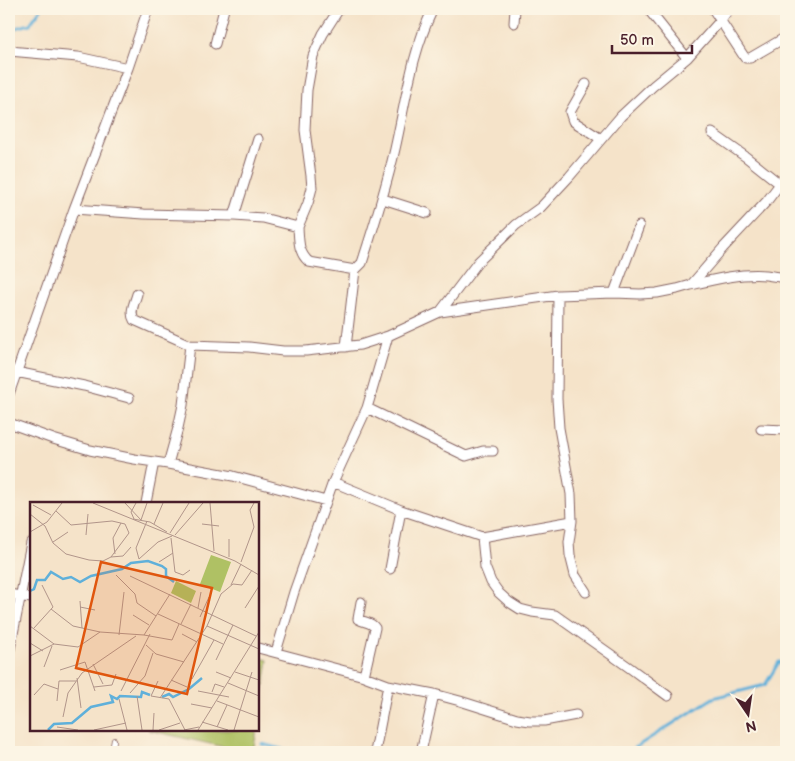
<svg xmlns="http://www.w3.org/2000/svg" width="795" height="761" font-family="'Balsamiq Sans',sans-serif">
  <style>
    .grass { fill: #afc164; stroke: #7c7048 }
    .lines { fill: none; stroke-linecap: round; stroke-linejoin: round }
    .stream { stroke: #5fb0da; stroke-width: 3 }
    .service-casing { stroke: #866462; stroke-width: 6 }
    .minor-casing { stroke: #866462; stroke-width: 11 }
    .service { stroke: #fff; stroke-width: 4.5 }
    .minor { stroke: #fff; stroke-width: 9 }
    .inset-river { fill: none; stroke: #5fb0da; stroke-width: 2.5 }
    .inset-road { fill: none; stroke: #b1958a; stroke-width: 1 }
    .view { fill: #e0560e; fill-opacity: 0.15; stroke: #e0560e; stroke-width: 2.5 }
    .inset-edge { fill: none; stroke: #4a1f2b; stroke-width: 2.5 }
  </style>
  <rect width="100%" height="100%" fill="#fcf5e5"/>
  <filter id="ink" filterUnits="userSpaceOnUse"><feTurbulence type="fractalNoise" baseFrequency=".02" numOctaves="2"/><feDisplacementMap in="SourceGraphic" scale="10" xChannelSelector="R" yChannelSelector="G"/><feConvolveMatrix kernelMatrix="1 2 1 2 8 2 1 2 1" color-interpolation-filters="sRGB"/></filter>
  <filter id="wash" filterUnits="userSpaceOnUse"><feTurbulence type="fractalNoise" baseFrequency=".0096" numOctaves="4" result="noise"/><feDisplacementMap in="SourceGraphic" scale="20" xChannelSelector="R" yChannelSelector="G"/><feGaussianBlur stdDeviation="1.12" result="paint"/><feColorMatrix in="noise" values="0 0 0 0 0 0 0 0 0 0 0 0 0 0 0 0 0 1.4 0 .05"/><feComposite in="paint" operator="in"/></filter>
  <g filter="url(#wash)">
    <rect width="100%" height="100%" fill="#f5e3c9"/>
    <path class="grass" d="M258,657l10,3 -10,64z
      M148,730h109l-4,22h-7z"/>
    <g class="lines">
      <path class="stream" d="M9,30l21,-6 11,-15
        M262,744l31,8
        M631,752l5,-5 77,-49 52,-13 14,-23 7,1"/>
    </g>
  </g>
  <g filter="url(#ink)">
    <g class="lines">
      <g class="service-casing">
        <path id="service" d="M112,752l2,-12"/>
      </g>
      <g class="minor-casing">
        <path id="minor" d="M648,9l39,49
          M713,9l32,49h5l36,-21
          M514,23l1,-14
          M215,44l9,-35
          M9,51l69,6 50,11
          M586,84l-16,28 3,9 28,18
          M712,133l34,24 34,27
          M383,199l44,14
          M74,209l70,5 90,2 29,2 35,9c1,15 0,25 11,35l46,8
          M234,216l24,-77
          M298,227l10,-24 4,-15 -1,-12 -6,-46 2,-40 6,-34 10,-22 16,-25
          M691,285c25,-6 50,-12 75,-10 7,1 14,2 20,3
          M614,293l25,-67
          M137,294c-2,8 -8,18 -3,26l56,25
          M558,295l-1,104 2,29 12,66 1,27 -3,21 1,13 5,20 11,17
          M440,312l38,-50 38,-37 25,-18 28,-30 52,-61 32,-30 34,-28 33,-37 9,-12
          M346,347l9,-77 7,-7c12,-37 24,-75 33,-114 11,-48 16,-95 38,-140
          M16,372l68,14 45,12
          M9,394l65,-185 54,-141 20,-59
          M367,408l99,48 17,-5h10
          M9,423l44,16 37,11 44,9 34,5 65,12 93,25
          M761,429l25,1
          M168,464l10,-36 5,-23 7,-60 59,2 34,4h23l54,-6 28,-9
          M333,482l68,28 81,27 3,30 6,15 8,11 10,9 11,7 12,3 23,3 75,53 38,28
          M146,503l8,-41
          M482,537l90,-16
          M390,569l11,-59
          M9,594l22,4
          M361,602l-3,17c6,4 13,2 17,9l-11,48
          M258,648l106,28 24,9 46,9 26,7 57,18 13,2h14l32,-6
          M276,652l18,-60 39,-110 34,-74 21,-72 52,-24 118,-17 56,-2 26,1 17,-1 20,-4 14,-4 32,-37 44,-47 19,-25
          M9,654l22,-111
          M375,752l13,-67
          M421,752l13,-58"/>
      </g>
      <use href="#service" class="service"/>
      <use href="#minor" class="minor"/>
    </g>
  </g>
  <g transform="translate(30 502)">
    <rect width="229" height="229" fill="#f5e3c9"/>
    <path d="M181,53l20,7 -11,30 -20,-8zM146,79l20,10 -5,12 -20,-10z" fill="#afc164"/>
    <path class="inset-river" d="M0,89l4,-2 3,-9h8l6,-8 12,7 8,-2 9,5 11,-6 31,-7 9,-6 17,-2 14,5 4,3v7l8,6M132,195l7,-3 4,3 16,-8 13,-11M18,228l6,-6 18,-1 19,-16 22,-5 -2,-6 6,3 3,-3 21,1 1,-5 8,3"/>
    <path class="inset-road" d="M63,1l142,58 24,14M95,1l16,17 6,-17M180,1l4,48M3,3l18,10M0,12l15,12 8,17 13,11 23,6 14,1 8,-4 18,-24 -4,-9 -13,-3 -41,4 -15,-14M103,17l17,3 17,10M104,17l-3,-7 5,-9M117,19l-11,27 3,11 19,-17 14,-6M124,22l9,-21M172,22l17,2M0,30l17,-10 15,-19M140,31l19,-30M56,33l2,-21M145,33l28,-32M141,36l4,34 8,3 7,-5M199,37v18M23,40l15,-10M85,52l-2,-16 8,-15M81,55l12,-1 8,-9M129,60l14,-9M211,60l13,-35 -4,-17 4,-7M86,73l19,19 2,9 19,13M100,74l126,60M201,83l10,-21M50,99l2,27M50,105l15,3M168,106l3,-16M215,106l14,-22M21,107l22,17 27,6M128,112l65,30M103,113l16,10M170,115l9,-20M151,122l10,-20M0,124l24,18M177,124l52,23M4,126l19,-21 -11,-22M152,132l15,8M89,133l5,-43M114,133l28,5 7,-16M0,141l13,8M116,143l10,9 28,8M0,154l24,-12 24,3 22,-15 44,3 26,-41M186,158l17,-35M63,162l10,20M14,165l8,-21M30,168l25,-8 10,29M186,170l15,6M205,170l24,8M47,176l4,30M162,177l22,-39M141,178l16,7M128,179l-7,15 18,3 16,31M198,181l31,13M64,185l18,-2 4,-11M91,189l29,-57M168,189l31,6M182,190l3,-8 9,3M100,191l15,-17 8,-23M4,193l10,-11 14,5M107,194l5,34M130,196l47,-72 14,-32 12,-10 9,1 10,-15M89,197l8,31M27,199l2,-20h17M187,199l42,16M161,202l21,4M33,215l5,-24 14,-20 54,-37M172,220l26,8M27,225l21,3M187,225l10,-22M64,228l32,-7M123,228l1,-17M129,228l21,-7M154,228l15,-3M168,228l61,-98M204,228l18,-58"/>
    <path class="view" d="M71,60l111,26 -25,106 -111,-26z"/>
    <rect width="229" height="229" class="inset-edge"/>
  </g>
  <rect width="795" height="761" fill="none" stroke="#fcf5e5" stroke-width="30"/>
  <g transform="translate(748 714) rotate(167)" stroke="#fcf5e5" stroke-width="4" paint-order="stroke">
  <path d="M0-4L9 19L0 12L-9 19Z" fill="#4a1f2b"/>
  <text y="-8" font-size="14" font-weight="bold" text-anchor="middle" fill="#4a1f2b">N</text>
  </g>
  <path d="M612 45v8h80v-8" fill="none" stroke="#4a1f2b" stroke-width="2.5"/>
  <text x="620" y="45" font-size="15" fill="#4a1f2b" stroke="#fcf5e5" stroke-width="4" paint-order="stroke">50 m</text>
</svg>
